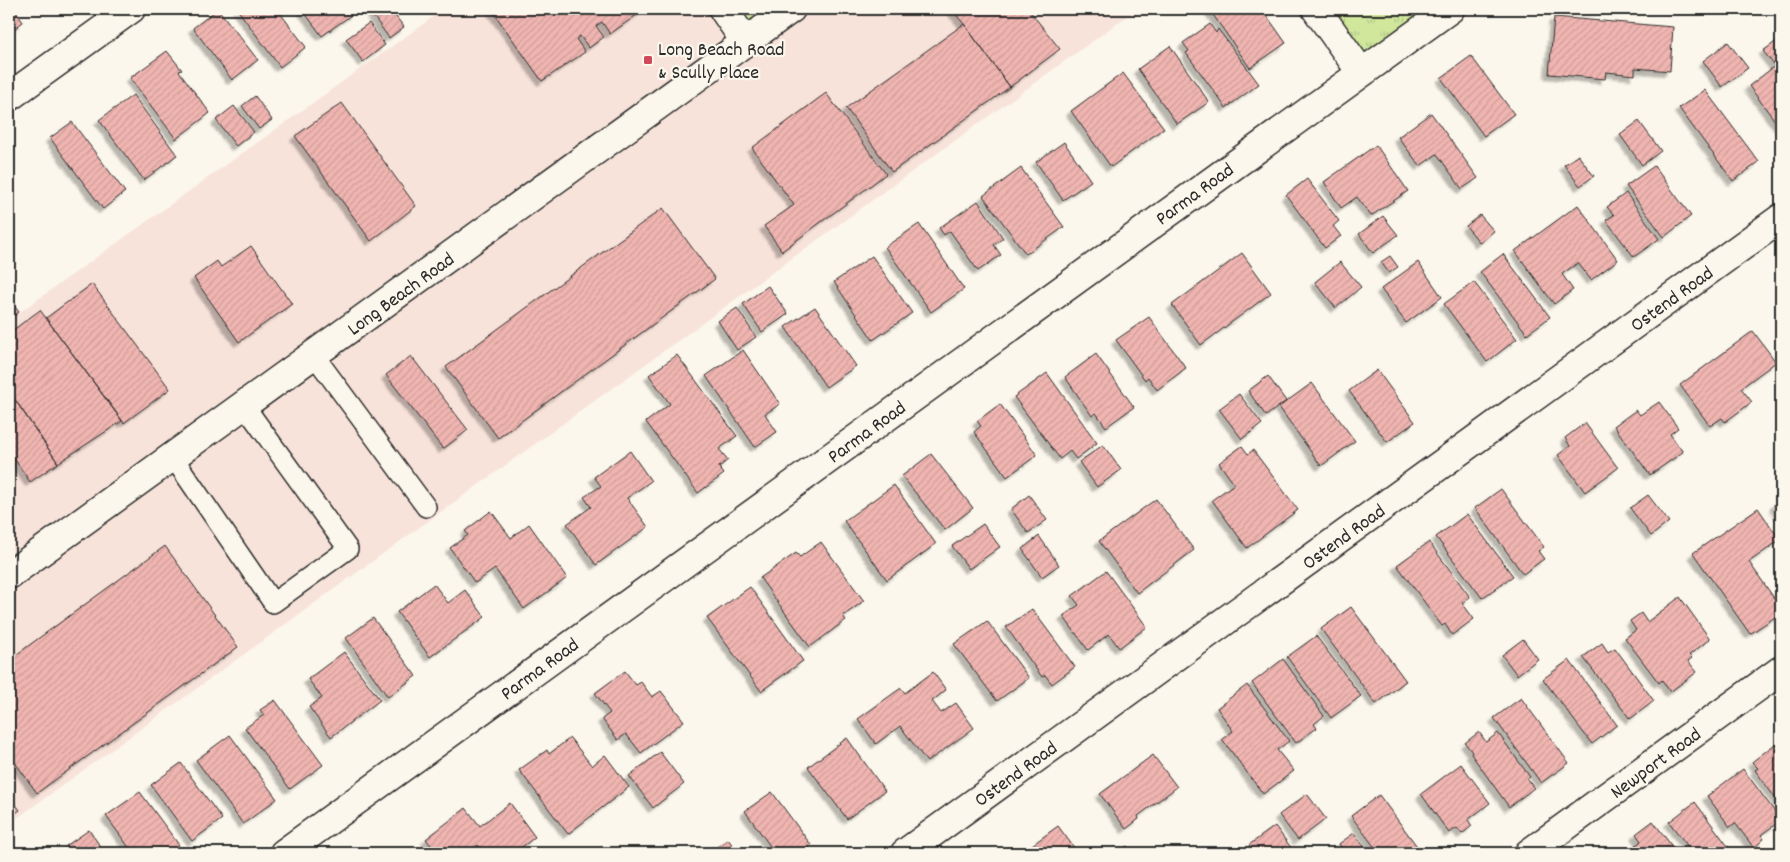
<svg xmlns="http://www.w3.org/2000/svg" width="1790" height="862" font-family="Dekko,sans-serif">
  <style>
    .built { fill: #f8e3da }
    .park { fill: url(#park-tufts); stroke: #7e8964 }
    .building { fill: url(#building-hatch); stroke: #2b2b2b; filter: url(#shadow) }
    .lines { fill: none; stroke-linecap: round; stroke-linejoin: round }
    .service-casing { stroke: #2b2b2b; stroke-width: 22 }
    .minor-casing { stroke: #2b2b2b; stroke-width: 31 }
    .secondary-casing { stroke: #2b2b2b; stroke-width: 31 }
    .service { stroke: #fbf7ec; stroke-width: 19 }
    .minor { stroke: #fbf7ec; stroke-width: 28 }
    .secondary { stroke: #fbf7ec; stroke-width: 28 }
    .poi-dot { fill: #d1495b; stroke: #fbf7ec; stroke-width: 2 }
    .labels { text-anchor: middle; stroke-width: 4.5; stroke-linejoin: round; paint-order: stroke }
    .poi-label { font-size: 20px; fill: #2b2b2b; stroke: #fbf7ec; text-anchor: start }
    .street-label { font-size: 20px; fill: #2b2b2b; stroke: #fbf7ec }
  </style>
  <defs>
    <pattern id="park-tufts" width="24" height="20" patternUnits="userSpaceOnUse" patternTransform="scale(1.25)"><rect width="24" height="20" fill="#d0e79c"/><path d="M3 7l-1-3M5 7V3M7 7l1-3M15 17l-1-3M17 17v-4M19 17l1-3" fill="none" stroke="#b3c687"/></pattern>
    <pattern id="building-hatch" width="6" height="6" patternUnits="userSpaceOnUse" patternTransform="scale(1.25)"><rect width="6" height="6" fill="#f0b5b1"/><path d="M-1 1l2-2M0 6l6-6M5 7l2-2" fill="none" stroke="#ce9c98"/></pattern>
    <filter id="shadow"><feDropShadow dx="-4.5" dy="4.5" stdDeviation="1" flood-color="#0004"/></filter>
  </defs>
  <rect width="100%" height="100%" fill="#fbf7ec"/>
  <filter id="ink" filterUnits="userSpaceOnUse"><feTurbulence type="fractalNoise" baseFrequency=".02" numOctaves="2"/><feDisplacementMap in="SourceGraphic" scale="10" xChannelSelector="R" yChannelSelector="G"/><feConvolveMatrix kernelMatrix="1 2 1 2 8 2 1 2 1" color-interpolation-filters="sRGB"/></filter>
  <g filter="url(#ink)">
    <path class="built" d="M444,9h693l-1128,815v-504z"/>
    <path class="park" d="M728,9h53l-36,24z
      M1324,9h112l-74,55z"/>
    <path class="building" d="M9,9h5l9,13 -14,11z
      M218,9l40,51 -26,20 -39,-52z
      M237,9h40l29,38 -26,20z
      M302,9h49l3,4 -32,23z
      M377,9h13l14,18 -15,11 -18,-25z
      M491,9h154l-35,25 -8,-12 -6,4 8,11 -15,11 -9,-12 -4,3 9,13 -43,29z
      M951,9h77l32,40 -50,38 -46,-63z
      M1209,9h53l24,34 -36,25z
      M1554,17l119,10 -3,44 -35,-3v7l-29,-3 -1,7 -56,-5z
      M369,23l16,22 -22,17 -17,-23z
      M964,24l46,63 -118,85 -46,-64z
      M1210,24l6,9 2,-4 41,55 -33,24 -40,-55 3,-2 -6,-8z
      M1781,38v91l-32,-43 26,-20 -12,-15z
      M1728,42l20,26 -26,19 -19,-26z
      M1170,46l39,56 -32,22 -39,-55z
      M167,51l15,19 -3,1 31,42 -34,26 -46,-61z
      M1471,56l43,58 -30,22 -43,-58z
      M1123,73l41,55 -53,39 -40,-56z
      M1705,90l54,72 -26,19 -54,-73z
      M826,93l60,81 -104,77 -18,-25 30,-21 -42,-57z
      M133,95l44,60 -33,25 -45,-60z
      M255,96l17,24 -13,9 -17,-23z
      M342,103l74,103 -45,35 -76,-105z
      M234,106l20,26 -18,14 -20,-26z
      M1431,113l47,65 -16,11 -25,-35 -17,12 -22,-29z
      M1639,121l22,30 -19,14 -22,-30z
      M72,122l53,70 -22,17 -53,-71z
      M1064,142l27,39 -28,19 -27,-38z
      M1376,145l32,46 -37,25 -14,-19 -16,11 -17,-26z
      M1578,155l16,21 -14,10 -16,-21z
      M1654,166l37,50 -27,21 -38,-51z
      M1021,168l43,59 -38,27 -43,-58z
      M1307,179l32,42 -6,5 8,10 -16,12 -39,-53z
      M1626,193l33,46 -25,18 -28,-37 8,-5 -7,-8z
      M978,201l25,37 -9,7 7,10 -23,16 -28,-40 -6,4 -5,-7z
      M1578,205l40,55 -27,20 -13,-17 -16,11 11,16 -19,14 -39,-53z
      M663,208l52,71 -217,159 -52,-71z
      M1480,215l14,16 -14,12 -14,-17z
      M1383,216l15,19 -25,18 -14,-19z
      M919,224l45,65 -33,23 -46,-65z
      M251,246l41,58 -53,38 -45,-64 23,-17 4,6z
      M1242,253l29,40 -70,52 -29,-40z
      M1503,254l47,63 -23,17 -47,-62z
      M872,256l40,57 -39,27 -39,-58z
      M1390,256l8,11 -9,6 -8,-11z
      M1340,262l21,25 -25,21 -21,-26z
      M1418,262l24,35 -36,26 -25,-34z
      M1474,282l43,57 -30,23 -43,-58z
      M92,284l78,105 -46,34 -78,-105z
      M768,286l20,28 -26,18 -19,-28z
      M9,299l10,13 -10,8z
      M815,307l41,59 -30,21 -41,-60z
      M737,308l19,29 -19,13 -19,-29z
      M40,310l82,111 -64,42 -49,-72v-58z
      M1149,317l37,51 -29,22 -9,-13 -3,3 -29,-40z
      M1753,331l23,31 -35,26 11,14 -27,20 -3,-4 -12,8 -30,-41z
      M743,350l37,54 -15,10 12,18 -22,15 -49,-71z
      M1096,354l38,53 -28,20 -10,-14 -4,3 -27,-39z
      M677,355l60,81 -18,13 9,11 -9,7 5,7 -26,19 -52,-71 24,-18 -21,-29z
      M411,356l57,74 -25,19 -57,-74z
      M1377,370l38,52 -28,20 -38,-51z
      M1047,373l50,70 -21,16 -6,-8 -10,8 -46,-62z
      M1268,376l18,25 -20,15 -18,-25z
      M1312,383l43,58 -34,25 -42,-59z
      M10,392l48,71 -28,19 -21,-31z
      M1239,394l23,30 -20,15 -23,-30z
      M1659,402l19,26 -8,6 13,18 -33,23 -36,-49 22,-16 4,5z
      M1000,404l37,51 -30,22 -33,-45 7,-6 -4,-5z
      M1585,423l33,45 -33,24 -27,-37 12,-9 -5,-8z
      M1103,445l18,25 -24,17 -18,-25z
      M1242,446l6,8 5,-4 45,60 -51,38 -35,-48 22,-16 -15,-21z
      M630,451l21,30 -24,17 21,29 -52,38 -29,-41 24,-17 -7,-10 17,-11 -7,-9z
      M931,454l42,54 -28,22 -43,-54z
      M894,485l42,59 -49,36 -43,-59z
      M1501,489l43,58 -6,4 6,8 -21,15 -48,-66z
      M1029,495l18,25 -19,13 -17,-24z
      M1648,495l21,27 -18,14 -21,-28z
      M1156,499l38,51 -57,43 -38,-52z
      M1781,499v17l-7,-11z
      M1758,508l22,32 -31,22 32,46v5l-31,21 -57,-81z
      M491,511l20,27 18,-14 38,54 -43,31 -29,-40 -20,14 -25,-35 18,-13 -3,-4z
      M1467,514l46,62 -31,22 -46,-61z
      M983,524l17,23 -31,22 -17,-23z
      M1039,536l20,29 -17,12 -20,-28z
      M821,542l43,59 -21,15 3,4 -36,27 -50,-69 36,-25 4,4z
      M1429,542l41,55 -8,6 12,16 -22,16 -7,-11 -3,2 -45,-61z
      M165,546l73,101 -201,146 -28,-39v-94z
      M1106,571l41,56 -28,21 -10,-14 -21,16 -25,-34 16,-11 -7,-9z
      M434,584l14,19 17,-13 20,27 -55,40 -33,-45z
      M750,587l53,74 -42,30 -54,-73z
      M1680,597l30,42 -21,16 3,3 -4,3 9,11 -27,20 -8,-12 -3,3 -34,-45 11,-8 -6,-9 11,-8 6,9z
      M1351,607l55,74 -30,23 -55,-75z
      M1032,609l43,58 -23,17 -7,-9 -3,2 -36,-50z
      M373,618l43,58 -28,21 -42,-59z
      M987,621l42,57 -32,23 -43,-57z
      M1316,636l45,60 -30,22 -44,-61z
      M1523,639l15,20 -21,16 -15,-20z
      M1602,643l6,9 7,-4 39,53 -24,18 -47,-62z
      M344,652l36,48 -49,37 -22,-30 13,-9 -14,-19z
      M1283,659l41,57 -10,8 3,4 -21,15 -44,-60z
      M1569,660l48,65 -25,19 -49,-65z
      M625,671l11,14 5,-3 11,15 9,-6 23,30 -43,32 -15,-19 -8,6 -16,-21 8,-6 -15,-20z
      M933,672l13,18 -14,11 9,12 15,-10 18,25 -47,34 -27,-36 -24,18 -18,-25 43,-31 4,5z
      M1247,685l42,56 -12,9 17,21 -31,23 -41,-55 11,-8 -16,-23z
      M1521,698l48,65 -28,20 -47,-65z
      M275,700l48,65 -33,24 -45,-61 19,-13 -4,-5z
      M1479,732l7,10 12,-9 32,44 -3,2 7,9 -25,19 -38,-53 1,-2 -7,-9z
      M230,735l47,64 -34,25 -47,-64z
      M570,738l22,28 13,-11 24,32 -61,47 -49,-64 28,-20 2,4z
      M847,738l38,53 -38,28 -39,-52z
      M1775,744l6,8v54l-26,-36 3,-2 -6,-6z
      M660,752l24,32 -31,24 -24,-32z
      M1153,755l24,32 -39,29 1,3 -13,10 -26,-35z
      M181,763l41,56 -30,22 -41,-56z
      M1461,764l29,39 -22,17 4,6 -10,8 -5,-6 -8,5 -28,-39z
      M1743,769l38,51 -20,15 3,4 -10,9 -19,-25 -5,4 -23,-31z
      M140,792l39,53 -11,8h-35l-27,-37z
      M772,792l39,53 -11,8h-25l-30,-42z
      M1307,794l19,25 -28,21 -19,-25z
      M1379,795l43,58h-43l-28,-37z
      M9,796l11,14 -11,8z
      M1695,802l38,51h-40l-24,-31z
      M510,803l25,34 -21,16h-30l-6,-8 -10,8h-31l-11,-14 40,-31 14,18z
      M1653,821l24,32h-46l-2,-2 12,-10 -5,-7z
      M1058,826l20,27h-46l-4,-5z
      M1275,826l20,27h-40l-6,-8z
      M89,830l16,23h-34l-5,-7z
      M1354,833l15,20h-23l-7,-9z
      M728,839l10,14h-29z
      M1127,846l5,7h-15z"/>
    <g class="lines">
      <g class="service-casing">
        <path id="service" d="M314,355l112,152
          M173,457l100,146 75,-54 -104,-144"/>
      </g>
      <g class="minor-casing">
        <path id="minor" d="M723,9l22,32
          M1316,9l45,63
          M9,97l122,-88
          M284,853l1166,-844
          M905,853l876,-635
          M1529,853l252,-183"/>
      </g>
      <g class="secondary-casing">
        <path id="secondary" d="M9,575l782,-566"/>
      </g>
      <use href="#service" class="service"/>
      <use href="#minor" class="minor"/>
      <use href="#secondary" class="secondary"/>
    </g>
  </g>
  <rect class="poi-dot" x="643" y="55" width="10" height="10" rx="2.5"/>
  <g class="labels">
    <g class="poi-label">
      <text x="658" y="55">Long Beach Road<tspan x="658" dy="23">&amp; Scully Place</tspan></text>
    </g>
    <g class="street-label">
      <text transform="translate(1194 193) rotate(-36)" y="7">Parma Road</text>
      <text transform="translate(400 293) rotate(-36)" y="7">Long Beach Road</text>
      <text transform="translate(1671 298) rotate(-36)" y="7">Ostend Road</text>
      <text transform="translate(866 431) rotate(-36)" y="7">Parma Road</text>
      <text transform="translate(1343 536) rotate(-36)" y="7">Ostend Road</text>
      <text transform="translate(539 668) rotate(-36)" y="7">Parma Road</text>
      <text transform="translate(1655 762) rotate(-36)" y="7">Newport Road</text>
      <text transform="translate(1015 773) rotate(-36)" y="7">Ostend Road</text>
    </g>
  </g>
  <rect width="1790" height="862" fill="none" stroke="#fbf7ec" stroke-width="30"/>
  <rect x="15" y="15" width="1760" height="832" fill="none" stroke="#2b2b2b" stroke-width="2" filter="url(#ink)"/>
</svg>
